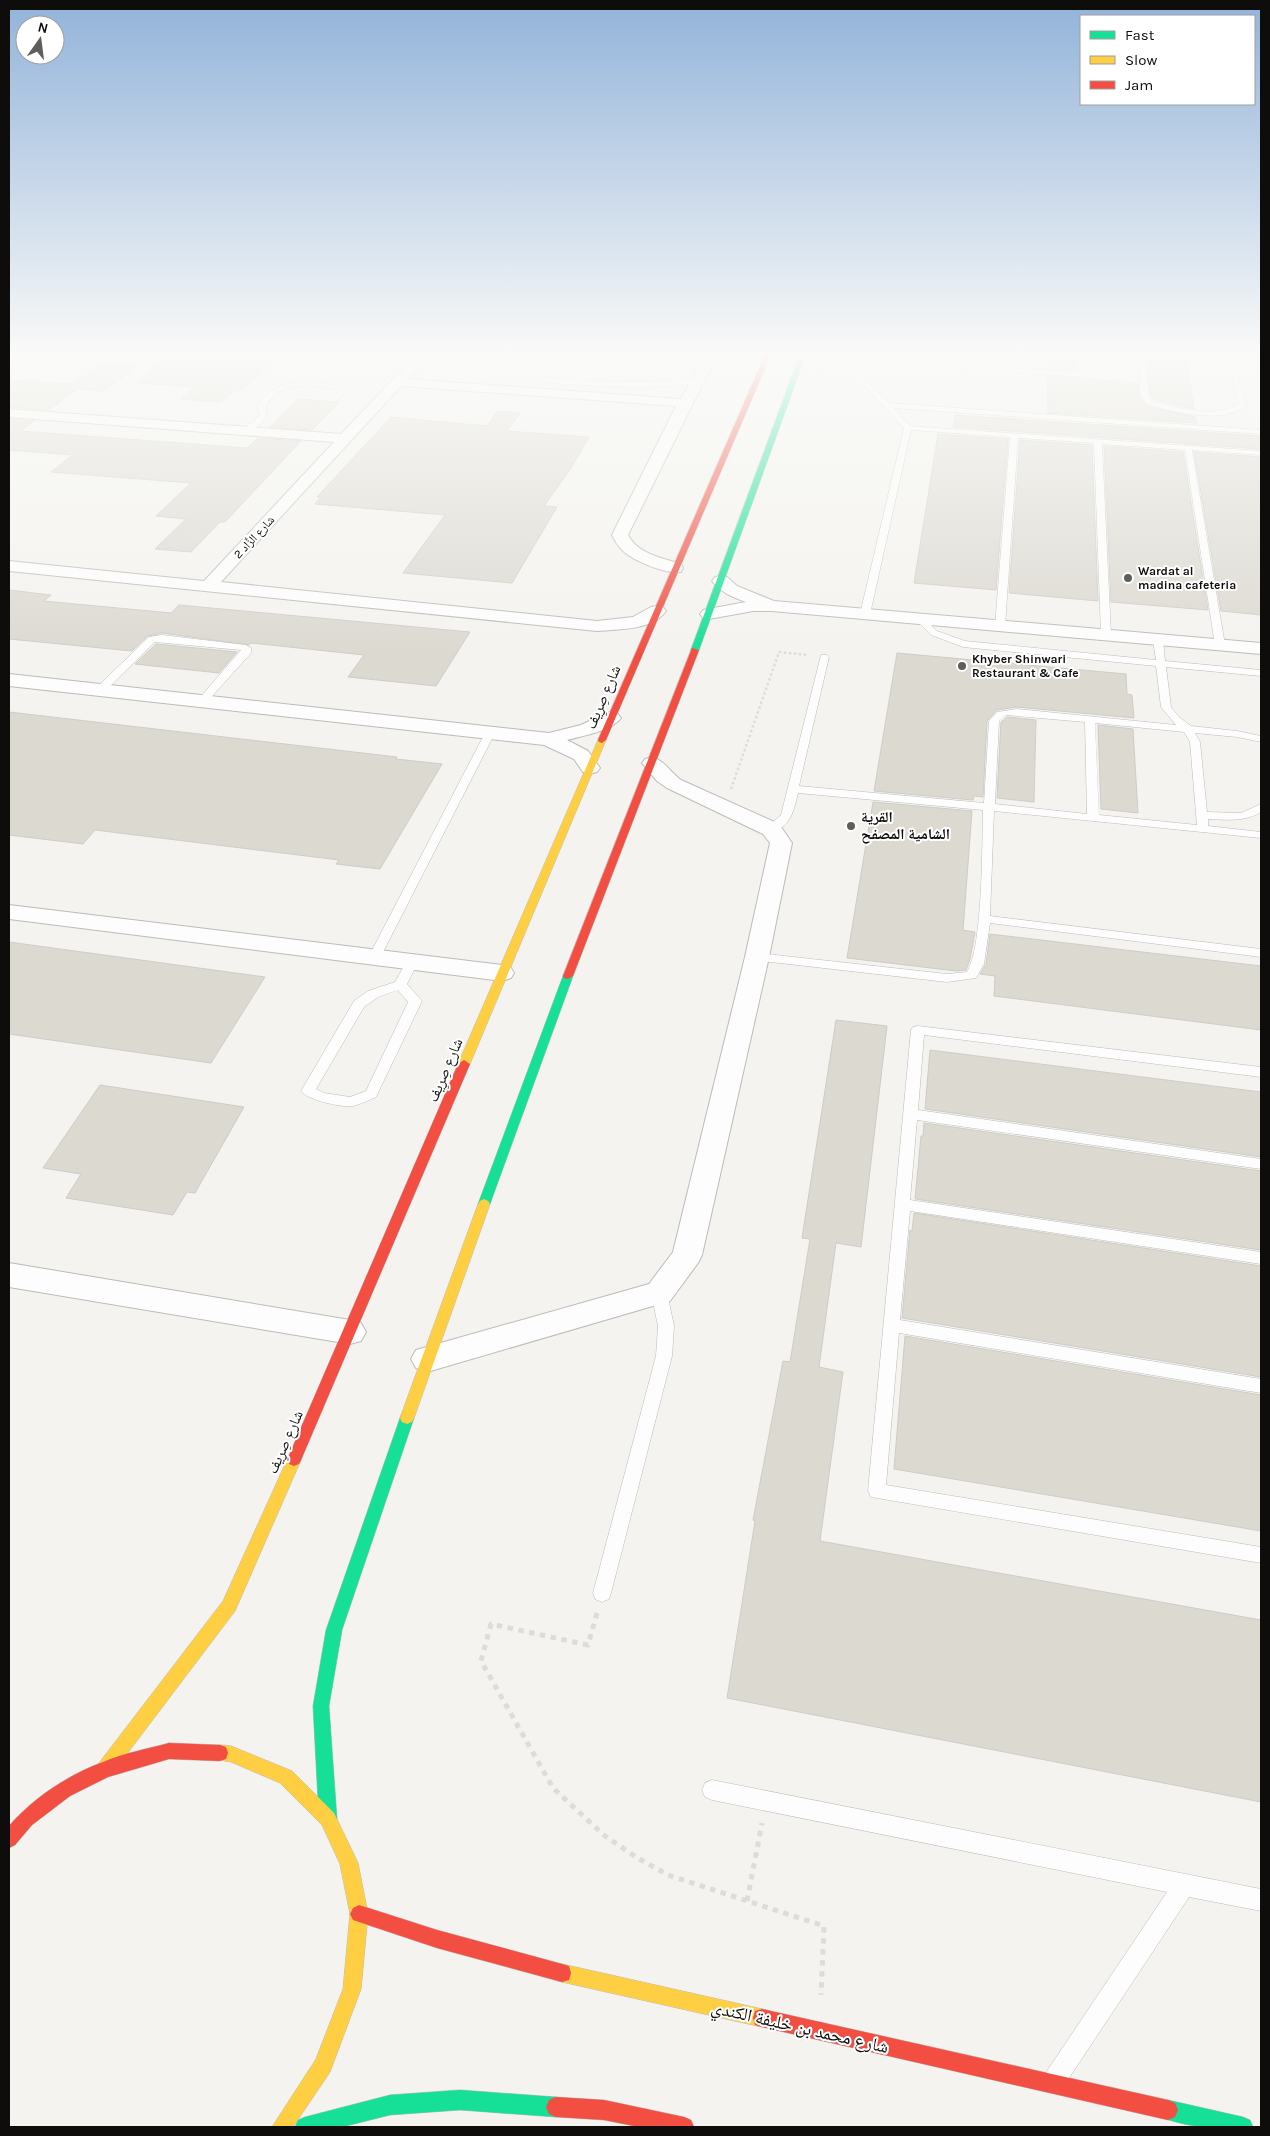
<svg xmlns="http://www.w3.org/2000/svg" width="1270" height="2136" font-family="Karla,'Noto Naskh Arabic',sans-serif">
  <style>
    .building { fill: #dcd9d1; stroke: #ceccc9 }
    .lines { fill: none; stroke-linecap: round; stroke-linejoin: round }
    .lane-casing { stroke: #bcbbb8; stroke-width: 1 }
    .street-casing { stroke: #bcbbb8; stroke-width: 2 }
    .fast-casing { stroke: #bcbbb8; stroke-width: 1 }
    .slow-casing { stroke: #bcbbb8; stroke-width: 1 }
    .jam-casing { stroke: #bcbbb8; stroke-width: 1 }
    .path-far1 { stroke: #dcdcdb; stroke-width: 2.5; stroke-dasharray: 2.5 2.5; stroke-linecap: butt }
    .path { stroke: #dcdcdb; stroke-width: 5; stroke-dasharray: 5.5 5.5; stroke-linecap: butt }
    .lane { fill: #fdfdfd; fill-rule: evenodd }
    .street { fill: #fdfdfd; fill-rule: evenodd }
    .fast { fill: #16e098; fill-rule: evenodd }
    .slow { fill: #ffcf43; fill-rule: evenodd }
    .jam { fill: #f24e42; fill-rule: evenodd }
    .poi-dot { fill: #5e5e5b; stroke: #fff; stroke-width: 2 }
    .labels { text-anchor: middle; stroke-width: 4; stroke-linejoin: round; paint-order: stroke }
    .far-street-label { font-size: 12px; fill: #0e0d0b; stroke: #fff }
    .far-poi-label { font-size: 12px; font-weight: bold; fill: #0e0d0b; stroke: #fff; text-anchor: start }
    .street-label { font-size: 15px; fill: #0e0d0b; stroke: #fff }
    .poi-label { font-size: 15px; font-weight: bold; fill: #0e0d0b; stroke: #fff; text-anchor: start }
    .near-street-label { font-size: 18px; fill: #0e0d0b; stroke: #fff }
  </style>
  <rect width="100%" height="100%" fill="#f4f3ef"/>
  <path class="building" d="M168,357h111l-37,33h-7l-14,12 -40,-3 14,-12 -60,-4z
    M1047,357h27v13l-27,-1z
    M1148,357h38l8,52 -41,-10 -3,-6z
    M103,363l35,2 -34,26 -27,-2 -28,21 -40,-3v-27l64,4z
    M1047,376l91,7v11l8,12 49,11 2,6 -149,-10z
    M298,399l39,3h2l-27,28 -42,-3z
    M498,411l22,2 -13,18 82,6 -18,31 -27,38 13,1 -45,76 -109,-10 42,-58 -130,-11 6,-7h-4l74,-80 96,9z
    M955,415l306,21v13l-308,-22z
    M9,419l25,2 -14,10 227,17 11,-10 43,3 -76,81h-5l-29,30 -36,-3 31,-30 -30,-3 35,-33 -140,-11 22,-17 -64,-5z
    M938,434l70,5 -12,151 -82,-7z
    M1020,440l72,5 6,156 -89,-8z
    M1104,446l79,6 25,158 -97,-8z
    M1194,452l67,5v158l-40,-4z
    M9,590l42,5 -7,6 127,12 8,-8 291,27 -34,54 -88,-9 16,-22 -113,-12 -2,2 -87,-12 -14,3 -16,15 -123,-12z
    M156,644l81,8 -18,21 -84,-9z
    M897,653l229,21 1,20 5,1 2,23 -117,-11 -20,3 -10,11 -4,76 -9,-1 -1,4 -99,-9z
    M9,712l388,45 -1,2 46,5 -62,105 -44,-5 3,-4 -244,-30 -12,14 -74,-9z
    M1007,717l29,3 -2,82 -37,-4 4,-76z
    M1098,725l35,4 5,84 -37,-4z
    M873,802l99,9 -9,119 12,2 -5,27 -4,11 -10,1 -109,-13z
    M990,934l271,32v64l-267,-34 1,-20 -15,-2 6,-10z
    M9,942l256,35 -54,86 -202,-29z
    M836,1020l51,6 -26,221 -25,-4 -17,124 24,5 -23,169 441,79v182l-534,-104 28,-177 -2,-1 30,-159 7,1 20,-123 -8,-1z
    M930,1050l331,42v65l-336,-48z
    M100,1085l144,22 -49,86 -8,-1 -14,23 -107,-17 15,-24 -38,-6z
    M924,1123l337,48v79l-346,-51 6,-63h2z
    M914,1213l347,53v111l-359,-59 8,-88 2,1z
    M905,1336l356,59v136l-367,-62z"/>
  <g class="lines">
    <g class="lane-casing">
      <path id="lane" d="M954,357h6v7l2,1 109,7h12l1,-15h6l1,14 -6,5h-14l-110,-7 -8,-4z
        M1140,357h6l2,36 4,8c25,7 63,18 87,3l-6,-25 3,-2 3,2 8,26c-23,21 -74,6 -101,-1l-6,-11z
        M799,363l43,4 14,4 33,32 372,27v4l-367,-26 16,18 351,25v4l-69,-5 33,195 -5,3 -5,-3 -30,-195 -83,-6 9,191 -5,3 -5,-3 -7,-192 -76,-5 -13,188 -5,3 -5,-3 15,-189 -99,-7 -41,184 -2,2h-6l-2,-2 44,-186 -52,-55 -55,-7v-2z
        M541,378c52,3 104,7 156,0l3,2c-18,12 -136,6 -161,1l-1,-1z
        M305,382l27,2 16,5 -11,11 -4,-2 7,-8 -3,-1c-25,-5 -59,-9 -72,19l2,9 -18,17h-6v-4l17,-15 -3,-7 2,-3c11,-17 25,-23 46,-23z
        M920,616l3,1 14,14 28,10 191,19 -3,-20 5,-3 5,3 2,21 96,9v6l-95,-9 5,40 8,10 12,9 46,5 24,5v6l-24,-5 -42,-4 5,9 7,70 34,1 20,-9v8c-16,10 -35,8 -53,7v7l53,6v6l-267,-27 -4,105 271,33v8l-271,-34 -6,41 -8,14 -29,4 -194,-22 -2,-3 2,-3 4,-1 190,21 20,-2c16,-25 15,-128 16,-162l-185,-17c-4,17 -7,34 -27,39l-6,-3 16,-14 40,-160h6l2,2 -30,129 185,17 5,-82 8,-9 20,-3 159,16 -15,-18 -5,-41 -193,-19 -32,-12 -16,-16zM1006,715l79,7 2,92 -92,-10 4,-83zM1095,723l89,9 6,10 7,83 -98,-10z
        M162,635l84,10 5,3v5l-45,50 -4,1 -5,-3 44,-51 -86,-8 -51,50h-8v-4l53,-51z
        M490,730l5,3 -115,225 -2,3h-8l-2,-3 117,-225z
        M412,958l6,4 -11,22 15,17 -46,96c-7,3 -15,7 -23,9 -10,2 -46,-6 -52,-15l53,-90 14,-10 27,-9 13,-23zM398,990l10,12 -42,89 -16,6 -26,-4 -8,-4 48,-82 14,-10z
        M918,1026l343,41v10l-337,-42 -6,75 343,49v10l-344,-49 -7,80 351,52v12l-351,-53 -10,109 361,59v14l-362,-60 -13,152 375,62v16l-390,-66 -3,-6 43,-461 2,-3z
        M659,1287l6,2 2,4 7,33 -2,30 -61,237 -2,6 -7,3 -7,-3 -2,-6 63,-237 2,-30 -7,-33 2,-4z
        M712,1780l549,109v22l-72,-14 -126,190 -8,4 -8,-4 -4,-8 4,-8 120,-179 -455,-92 -7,-3 -3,-7 3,-7z"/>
    </g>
    <g class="street-casing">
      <path id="street" d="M414,357h13l-19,22 273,20 23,-42h12l-88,178c10,19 34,23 53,29l2,4 -2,4c-14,3 -47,-11 -58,-21 -5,-5 -8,-10 -11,-16l64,-129 -275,-20 -180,196 376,39 36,-4 18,-10 6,-1 6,1 3,4c-14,20 -48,18 -69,20l-588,-60v-10l195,20 130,-139 -325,-25v-8l332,25z
        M721,576l6,1 10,9 37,15 487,42v11l-489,-43h-19l-44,8 -6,-1 -3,-4 3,-4 43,-8c-13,-5 -25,-9 -34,-21l3,-4z
        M9,674l540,59 32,-8 23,-11 7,-2 7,2 3,4c-9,13 -39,18 -54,22l21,11 12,17 -3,4 -7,2 -7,-2 -9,-13 -30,-14 -535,-59z
        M652,757c12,3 19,16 29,23l98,44 13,19 -23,114 -67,298 -4,8 -28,38 -243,71 -11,-4 -5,-9 5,-9 233,-66 24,-32 72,-295 25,-114 -7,-9 -96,-46 -10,-7 -15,-18 3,-4z
        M9,905l493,60 9,3 3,5 -3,5 -9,3 -493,-62z
        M9,1263l341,57 11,3 5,9 -5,9 -11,3 -341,-57z"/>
    </g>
    <g class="fast-casing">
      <path id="fast" d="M799,357h6l-106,293 -7,2 -1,-2z
        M568,973l5,3 -83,228 -2,3h-8l-2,-3 85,-228z
        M407,1412l5,2 2,4 -72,212 -13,76 8,113 -3,6 -6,3 -6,-3 -3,-6 -6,-113 13,-76 74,-212 2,-4z
        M460,2090l96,7 7,3 3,7 -3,7 -7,3 -96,-7 -70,5 -48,12h-47l3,-7 7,-3 85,-22z
        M1168,2100l75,17 7,3 3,7c-30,2 -63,2 -92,-10l-3,-7 3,-7z"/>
    </g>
    <g class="slow-casing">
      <path id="slow" d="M602,737l4,3 -136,324 -2,3h-8l-2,-3 140,-324z
        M484,1199l4,2 2,3 -76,214 -2,4 -5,2 -5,-2 -2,-4 78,-214 2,-3z
        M294,1454l5,2 2,4 -66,151 -124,164 -6,2 -6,-2 -2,-6 2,-6 124,-162 64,-141 2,-4z
        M220,1745l11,1 61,25 42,42 24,50 10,51 -7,75 -31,83 -37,55h-21l44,-68 27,-70 7,-75 -10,-50 -18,-39 -42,-42 -49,-21 -17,-3 -2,-6 2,-6z
        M562,1964l200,45 7,2 2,7 -2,7 -7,2 -200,-45 -7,-2 -2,-7 2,-7z"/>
    </g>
    <g class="jam-casing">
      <path id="jam" d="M764,357h6l-164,383 -4,3 -3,-1 -1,-2z
        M692,648l7,2 -126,326 -5,3 -4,-1 -1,-2z
        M464,1060l6,4 -169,396 -2,4 -5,2 -5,-2 -2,-4 171,-396z
        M169,1743l51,2 6,2 2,6 -2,6 -6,2 -51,-2 -61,18 -38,19 -38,29 -17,20 -6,3v-22c24,-28 59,-51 94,-64 21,-9 44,-13 66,-19z
        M359,1905l78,25 125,34 7,2 2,7 -2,7 -7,2 -125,-34 -84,-28 -3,-6 3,-6z
        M762,2009l406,91 7,3 3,7 -3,7 -7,3 -406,-93 -7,-2 -2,-7 2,-7z
        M556,2097l48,3 80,17 7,3 3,7h-55l-35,-7 -48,-3 -7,-3 -3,-7 3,-7z"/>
    </g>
    <path class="path-far1" d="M731,789l48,-137 29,3"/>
    <path class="path" d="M597,1613l-9,32 -97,-21 -10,37 72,127 52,48 31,21 32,18 156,51 -3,69
      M747,1901l15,-78"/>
    <use href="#lane" class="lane"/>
    <use href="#street" class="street"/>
    <use href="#fast" class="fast"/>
    <use href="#slow" class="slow"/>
    <use href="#jam" class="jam"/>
  </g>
  <linearGradient id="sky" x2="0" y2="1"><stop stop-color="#92b3da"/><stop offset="0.54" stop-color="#fafaf8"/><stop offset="1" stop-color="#fafaf8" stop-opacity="0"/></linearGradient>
  <rect width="1270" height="656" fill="url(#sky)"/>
  <g class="poi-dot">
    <circle cx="1128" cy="578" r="5"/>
    <circle cx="962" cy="666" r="5"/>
    <circle cx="851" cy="826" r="5"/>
  </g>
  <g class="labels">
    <g class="far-street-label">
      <text transform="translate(254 537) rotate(-47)" y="4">شارع الزَّاد 2</text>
    </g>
    <g class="far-poi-label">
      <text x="1138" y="575">Wardat al<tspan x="1138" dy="14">madina cafeteria</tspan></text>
      <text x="972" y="663">Khyber Shinwari<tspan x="972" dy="14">Restaurant &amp; Cafe</tspan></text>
    </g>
    <g class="street-label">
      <text transform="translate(603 697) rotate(-67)" y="5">شارع صِرِيف</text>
      <text transform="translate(445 1070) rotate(-67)" y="5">شارع صِرِيف</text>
      <text transform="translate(285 1442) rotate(-66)" y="5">شارع صِرِيف</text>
    </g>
    <g class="poi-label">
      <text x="861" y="822">القرية<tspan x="861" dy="17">الشامية المصفح</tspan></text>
    </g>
    <g class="near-street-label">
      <text transform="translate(800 2027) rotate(13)" y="6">شارع محمد بن خليفة الكندي</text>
    </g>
  </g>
  <rect width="1270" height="2136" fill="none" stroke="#0e0d0b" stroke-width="20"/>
  <rect x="1080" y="15" width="175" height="90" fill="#ffffff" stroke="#9f9e9d"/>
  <rect x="1090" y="31" width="25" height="8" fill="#16e098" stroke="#9f9e9d"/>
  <text x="1125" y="40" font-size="15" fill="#0e0d0b">Fast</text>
  <rect x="1090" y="56" width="25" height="8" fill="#ffcf43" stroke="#9f9e9d"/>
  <text x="1125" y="65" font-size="15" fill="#0e0d0b">Slow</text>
  <rect x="1090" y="81" width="25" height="8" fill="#f24e42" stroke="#9f9e9d"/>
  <text x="1125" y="90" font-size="15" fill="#0e0d0b">Jam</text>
  <g transform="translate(40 40) rotate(14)"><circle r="24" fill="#ffffff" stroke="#9f9e9d"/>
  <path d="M0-4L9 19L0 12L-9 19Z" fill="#5e5e5b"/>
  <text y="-8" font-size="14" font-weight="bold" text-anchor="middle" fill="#0e0d0b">N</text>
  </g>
</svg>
